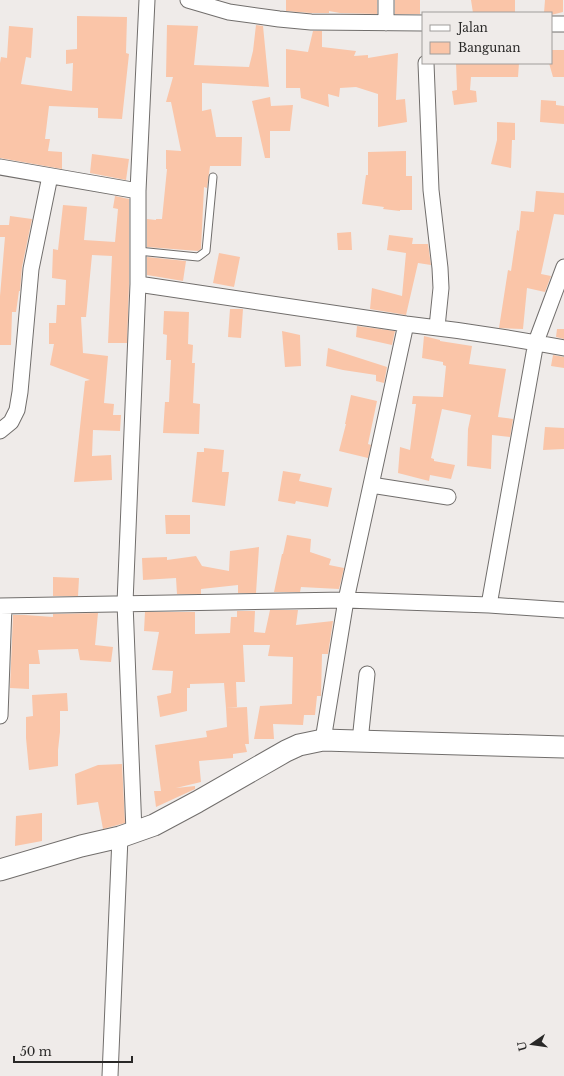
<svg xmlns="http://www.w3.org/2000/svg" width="564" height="1076" font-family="'Libre Baskerville',serif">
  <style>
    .building { fill: #fac5a8 }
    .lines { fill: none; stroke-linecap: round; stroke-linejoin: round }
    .lane-casing { stroke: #716e6c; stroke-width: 9 }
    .street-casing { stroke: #716e6c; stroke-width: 17 }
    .secondary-casing { stroke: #716e6c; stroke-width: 23 }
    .lane { stroke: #fff; stroke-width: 7 }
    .street { stroke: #fff; stroke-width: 15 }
    .secondary { stroke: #fff; stroke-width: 21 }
  </style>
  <rect width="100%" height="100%" fill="#efebe9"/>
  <path class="building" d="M286,0h91v14l-37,-1 -11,-2v2h-18l-25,-2z
    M395,0h25v14h-25z
    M471,0h44v13h-42z
    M545,0h18v12l-12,3v-2h-7z
    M77,16l50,1 -1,36 3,1 -7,65 -24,-1v-10l-49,-2 -4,33h5l-2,12 14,1v17l-62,-11v-95l1,-6 6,1 2,-32 24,2 -2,30 -5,-1 -5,27 51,7 1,-28 -7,1v-14l11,-1z
    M167,25l31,1 -4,39 55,2 4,-16 3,-26 7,1 6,61 -67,-4v28l9,-2 5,28h26l-1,29h-31l-3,22 -3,-1 -3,62 -3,2 -51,-4v-28l9,1v-1h6l5,-50h-1v-19l15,1 -10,-49h-5l7,-25h-7z
    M313,31h9v16l34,4 -2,5 14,-1v3l30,-5 -2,47 9,-1 2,23 -29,5v-33l-22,-7 -16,1 -1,9 -11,-3 1,13 -28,-9 -1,-10h-14v-39l22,3z
    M551,50h13v27h-11l-4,-14h2z
    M456,63h63l-1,14h-47l-1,13 6,1 1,11 -23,3 -2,-14 5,-1z
    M270,97l1,9 22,-1 -3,26h-20v27h-5l-13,-57z
    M541,100l15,1v4l8,1v18l-24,-2z
    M497,122l18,1v17h-3l-1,28 -20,-4 6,-24z
    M406,151v25h6v34h-12v1l-17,-2 1,-2 -22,-3 4,-29h2v-23z
    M92,154l37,5 -3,21 -36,-7z
    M536,191l28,2v22l-10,-1 -13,60 10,2 -6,16 -18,-4 -4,41 -24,-1 9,-58 3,1 6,-41 2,1 2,-20 13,1z
    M115,196l14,3v85l-2,59h-19l4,-87 -20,-1 -6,62h-5l2,36 25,3 -4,47 10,1 -1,11h8l-1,16 -27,-1 -1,26 19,-1 1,25 -38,2 11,-101 5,-1 -40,-15 4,-21h-5v-21h7l1,-18h8l1,-25 -14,-2 1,-29 5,1 5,-45 24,2 -3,33 31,2 3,-33 -5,-1z
    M10,216l22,3 -10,48 -2,24h-1l-3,21h-4l-1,33h-11v-49l5,-59h-5v-12h9z
    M351,232l1,18h-14l-1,-17z
    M389,235l24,3 -1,6h16l3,21 -13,-2 -12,52 -36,-6 2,-21 30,8 4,-43 -19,-3z
    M219,253l21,4 -6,30 -21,-4z
    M147,257l39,4 -3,20 -36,-6z
    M230,309h13l-2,29 -13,-1z
    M164,311l25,1 -1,32 5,1 -1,18h3l-2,40 7,1 -1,30 -36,-1 2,-31h4l2,-42h-5l1,-25 -4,-1z
    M357,326l38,5 -3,14 -36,-8z
    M557,329h7v10l-8,-2z
    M282,331l18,4 1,31 -16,1z
    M424,336l16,4v1l32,5 -3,18 37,5 -8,48 15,2 -3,18 -18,-2 -1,34 -24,-3 1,-37 3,-14 -29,-6 -11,49 3,1v2l21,4 -4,14 -21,-4 -1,6 -31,-8 2,-26 10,3 6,-46h-4l1,-8 30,1 3,-31 -3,-1v-3l-21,-4z
    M328,348l59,19 -3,16 -8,-2v-6l-33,-5 -17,-4z
    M553,355l11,2v11l-13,-2z
    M351,395l26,6 -9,43 3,1 -3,13 -29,-7 7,-27h-1z
    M545,427l19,1v21l-21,1z
    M204,448l20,2 -2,22h7l-4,34 -33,-4 5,-50h7z
    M283,471l18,3 -2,7 33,7 -4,19 -32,-6 -1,3 -17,-3z
    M165,515h25v19h-24z
    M287,535l24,4 -1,13 21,7 -2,6 15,3 -5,21 -38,-2 -1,5h-26l8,-38h1z
    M259,547l-3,46h-18v-8l-37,4v5h-24l-1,-16 -33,2 -1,-22 25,-1v3l29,-4 6,10 27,5 1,-20z
    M53,577l26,1 -1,18h-25z
    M270,610h28l-2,15 37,-4 -5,33h-6l-1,42h-4l-2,19h-11l-1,10 -30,-1 1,15h-20l6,-33 32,-2 1,-47 -25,-1 2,-11h-27l2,37h-9l1,25 -11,1 -2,-25 -34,1v4h-3v23l-27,6 -3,-21 14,-3 2,-22 -21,-1 7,-38 -15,-1 1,-19h50v22l35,-1 1,-16h6v-6h18l-1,21 11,1z
    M98,613l-3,32 18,2 -2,15 -31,-2 -2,-11 -40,1 2,14h-11v25l-19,-1 3,-73h12l28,2v-3z
    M67,693l1,18h-8v21l-2,18v16l-29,4 -3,-32v-21l7,-1 -1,-21z
    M247,707l2,37h-4l2,8 -14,2v4l-34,3 2,21 -25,6 19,-2v3l-39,18 -2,-16h7l-6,-46 52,-8 -1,-6 21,-4 -1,-19z
    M122,764l3,59 -22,6 -5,-27 -21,3 -2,-31 23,-9z
    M42,813v28l-27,5 1,-30z"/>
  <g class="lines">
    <g class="lane-casing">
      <path id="lane" d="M138,251l60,6 8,-6 7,-74"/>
    </g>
    <g class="street-casing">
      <path id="street" d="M188,0l41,12 50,7 32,3 112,1
        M386,0v23
        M551,24h13
        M426,63l5,127 9,78 1,20 -4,39
        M0,167l138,24
        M138,284l268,40c53,6 106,14 158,24
        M0,431l11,-9 6,-12 3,-18 11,-123 19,-93
        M371,485l77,12
        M489,605l47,-263 28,-75
        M0,606l346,-6 143,5 75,5
        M0,716l4,-110
        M323,740l23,-140 60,-276
        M360,741l7,-67
        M134,832l-9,-229 13,-319v-93l9,-191
        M110,1076l10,-239"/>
    </g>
    <g class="secondary-casing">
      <path id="secondary" d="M0,870l81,-24 39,-9 34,-12 43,-23 89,-51 13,-6 24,-5 241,7"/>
    </g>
    <use href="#lane" class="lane"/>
    <use href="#street" class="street"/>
    <use href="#secondary" class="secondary"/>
  </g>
  <rect x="422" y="12" width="130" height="52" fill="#efebe9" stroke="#a09d9b"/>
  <rect x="430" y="25" width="20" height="6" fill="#ffffff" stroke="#a09d9b"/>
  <text x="458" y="32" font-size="12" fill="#292827">Jalan</text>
  <rect x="430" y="42" width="20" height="12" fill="#fac5a8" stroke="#a09d9b"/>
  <text x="458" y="52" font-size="12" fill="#292827">Bangunan</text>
  <g transform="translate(532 1044) rotate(257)" stroke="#efebe9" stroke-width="3" paint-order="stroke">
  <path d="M0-3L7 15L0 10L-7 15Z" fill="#292827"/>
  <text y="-6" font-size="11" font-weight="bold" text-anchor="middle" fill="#292827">U</text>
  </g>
  <path d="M14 1056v6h118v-6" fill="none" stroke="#292827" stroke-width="2"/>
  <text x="20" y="1056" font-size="12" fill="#292827" stroke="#efebe9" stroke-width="3" paint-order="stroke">50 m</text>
</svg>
